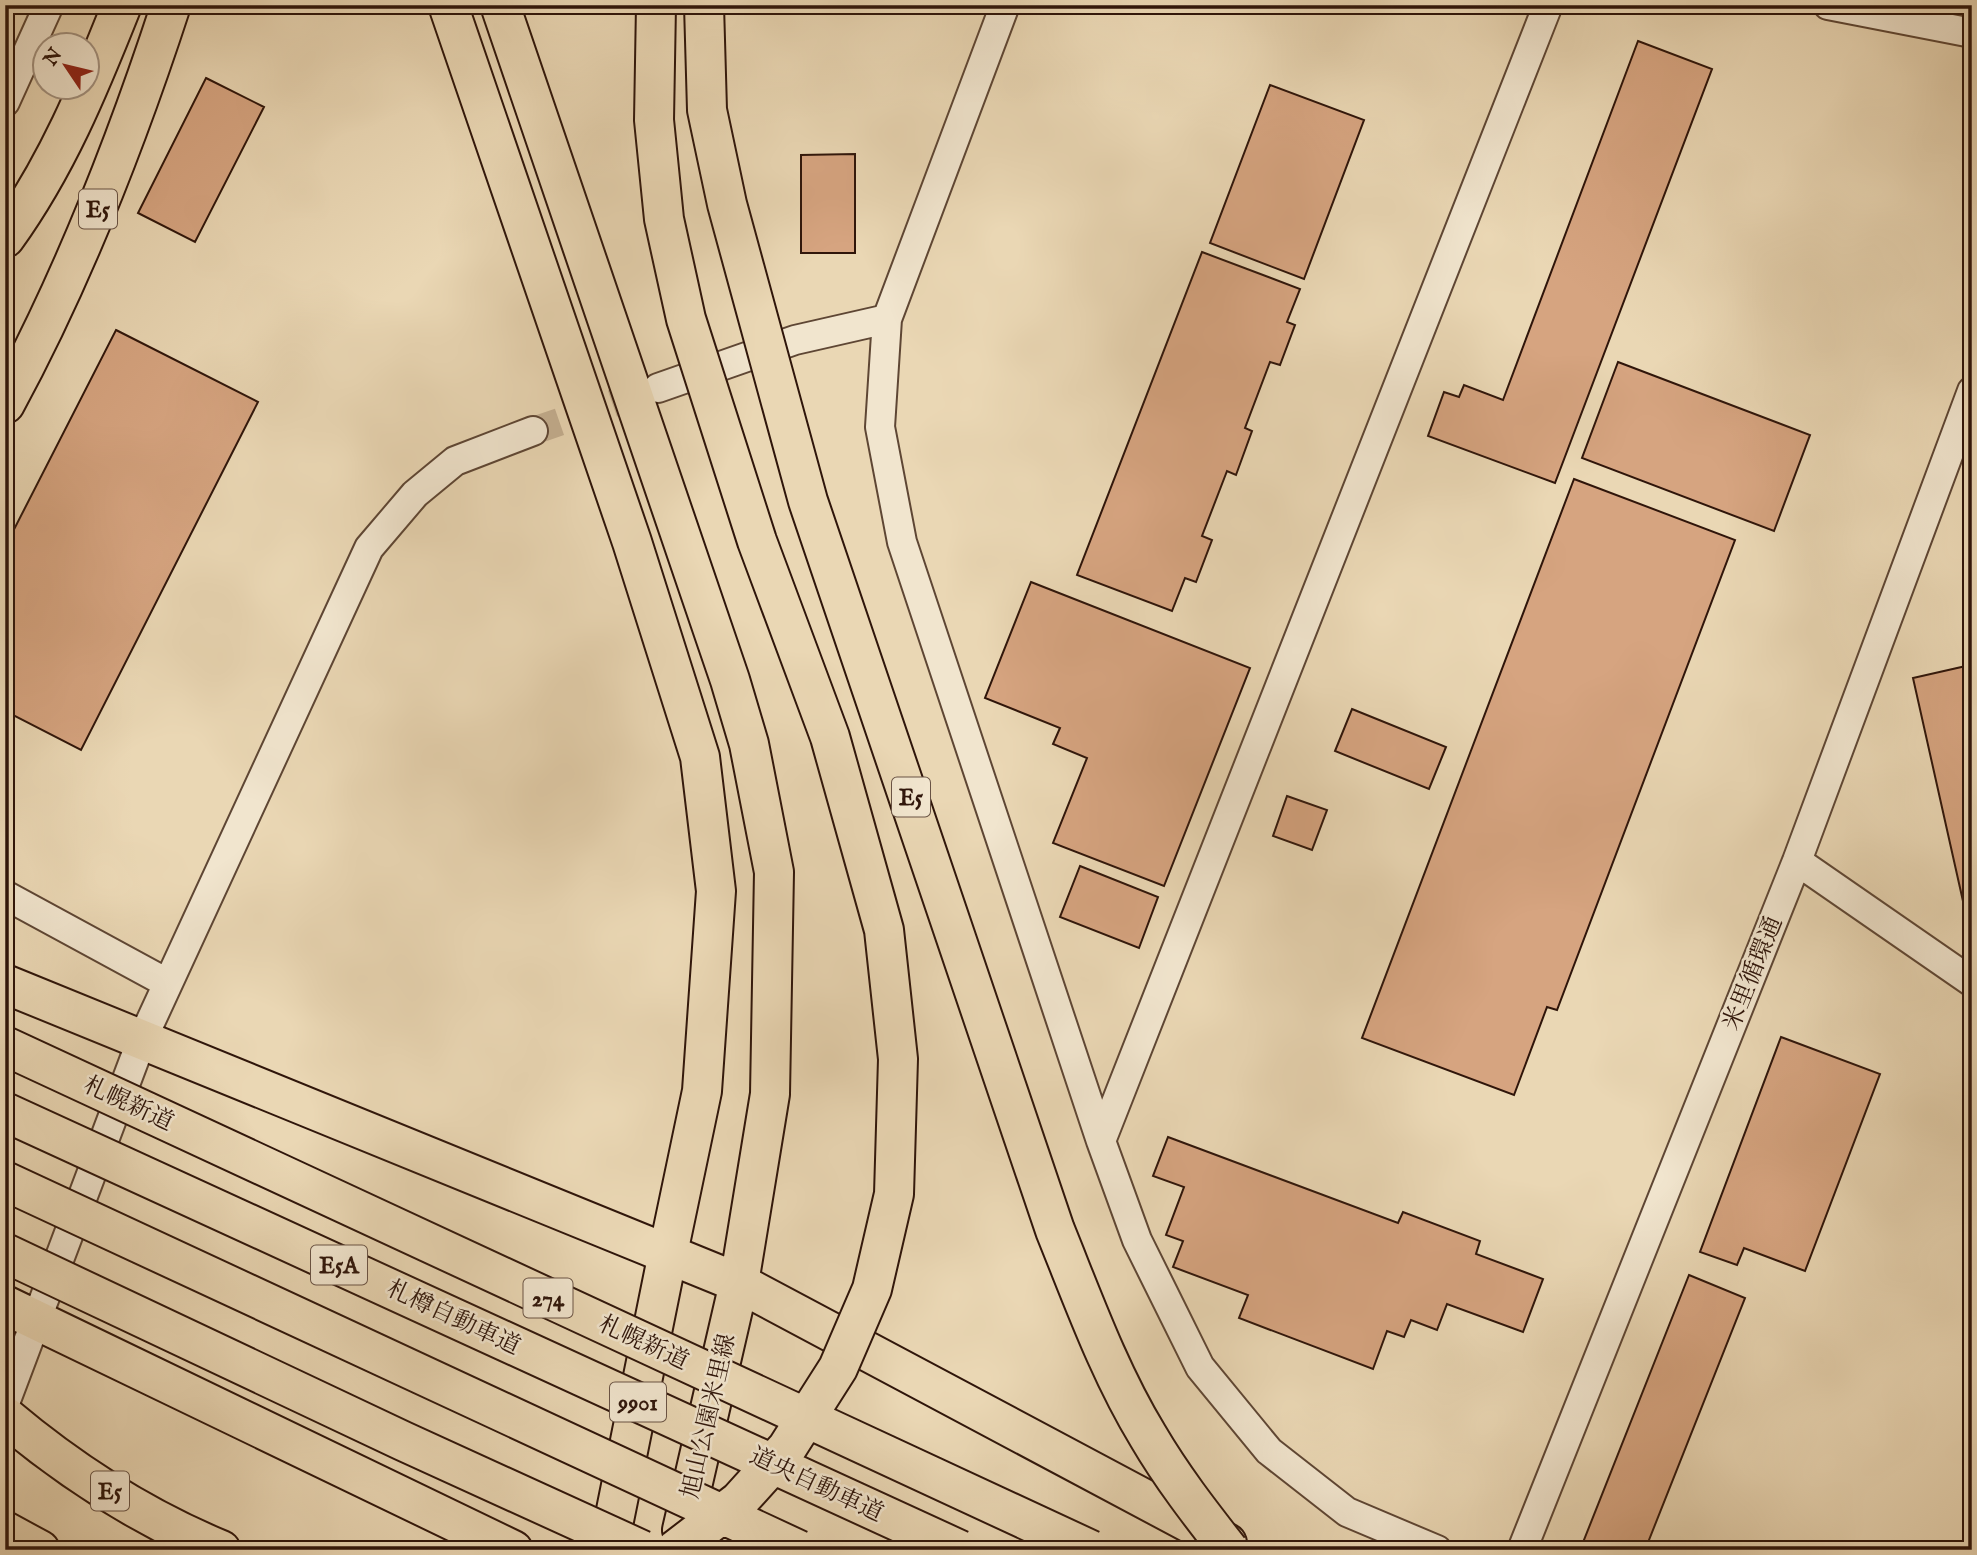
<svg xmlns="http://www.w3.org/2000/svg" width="1977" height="1555" font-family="'IM FELL English','Noto Serif JP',serif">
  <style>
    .building { fill: #d6a480; stroke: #2f150a; stroke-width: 2 }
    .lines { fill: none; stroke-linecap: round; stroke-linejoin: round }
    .street-tunnel { stroke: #c5b092; stroke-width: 28; stroke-dasharray: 28 14; stroke-linecap: butt }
    .lane-casing { stroke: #5e4634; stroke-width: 18 }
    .street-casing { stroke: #5e4634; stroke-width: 32 }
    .primary-casing { stroke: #2f150a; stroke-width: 42 }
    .highway-casing { stroke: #2f150a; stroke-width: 42 }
    .lane { stroke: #f1e5ce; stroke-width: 14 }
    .street { stroke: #f1e5ce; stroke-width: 28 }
    .primary { stroke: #ead7b4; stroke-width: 38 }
    .highway { stroke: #ead7b4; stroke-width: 38 }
    .highway-bridge-casing { stroke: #2f150a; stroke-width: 42; stroke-linecap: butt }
    .highway-bridge { stroke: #ead7b4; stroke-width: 38 }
    .labels { text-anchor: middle; stroke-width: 5; stroke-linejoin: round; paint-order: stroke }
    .shield { fill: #f1e5ce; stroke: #695345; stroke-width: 2 }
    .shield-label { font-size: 23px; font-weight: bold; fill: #2f150a }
    .street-label { font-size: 24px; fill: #2f150a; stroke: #f1e5ce }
  </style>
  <rect width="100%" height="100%" fill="#ead7b4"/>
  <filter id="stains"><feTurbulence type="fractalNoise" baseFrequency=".00286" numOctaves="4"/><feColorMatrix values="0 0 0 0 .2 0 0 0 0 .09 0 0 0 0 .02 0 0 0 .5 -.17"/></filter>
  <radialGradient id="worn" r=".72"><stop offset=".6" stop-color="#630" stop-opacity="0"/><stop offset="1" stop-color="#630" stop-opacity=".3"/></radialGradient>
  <path class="building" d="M1638,41l74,28 -157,414 -127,-47 16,-44 15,5 5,-12 39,15z
    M206,78l58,29 -69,135 -57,-29z
    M1270,85l94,35 -60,159 -94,-36z
    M855,154v99h-54v-98z
    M1202,252l98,37 -13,33 8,3 -15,40 -10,-3 -25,66 7,3 -16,44 -9,-4 -25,65 10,4 -16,42 -11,-4 -13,33 -95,-36z
    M116,330l142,72 -177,348 -76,-39v-164z
    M1618,362l192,73 -36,96 -192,-73z
    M1574,479l161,61 -178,470 -10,-3 -33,88 -152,-57z
    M1031,582l219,86 -86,218 -111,-43 34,-85 -34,-14 7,-16 -75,-30z
    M1966,666l6,26v226l-5,1 -54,-241z
    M1352,709l94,38 -17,42 -94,-38z
    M1287,796l40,14 -15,40 -39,-14z
    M1080,866l78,31 -19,51 -79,-31z
    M1781,1037l99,37 -75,197 -61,-23 -7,17 -37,-13z
    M1168,1137l230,86 5,-11 77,29 -4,13 67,25 -20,53 -76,-28 -10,26 -26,-10 -7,17 -17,-6 -14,38 -134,-51 9,-23 -75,-28 10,-26 -17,-6 18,-48 -31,-11z
    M1689,1275l56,23 -100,252h-65z"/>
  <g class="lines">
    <path class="street-tunnel" d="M533,431l119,-41"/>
    <g class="lane-casing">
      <path id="lane" d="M1972,608v3"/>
    </g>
    <g class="street-casing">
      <path id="street" d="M1005,5l-118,314 -7,108 22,115 199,599 36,99 63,127 69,84 78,61 90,38
        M1828,5l144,28
        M5,102l44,-97
        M658,388l137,-48 92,-21
        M1797,861l175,121
        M5,895l162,88
        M1101,1141l447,-1136
        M5,1403l136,-361 228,-494 46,-54 40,-33 78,-30
        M1522,1550l275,-689 175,-470"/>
    </g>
    <g class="primary-casing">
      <path id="primary" d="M682,1530l57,-247
        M608,1550l60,-297"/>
    </g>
    <g class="highway-casing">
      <path id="highway" d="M448,5l184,537 68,215 16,134 -14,200 -34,162
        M500,5l230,675 19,64 25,128 -4,222 -31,189
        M5,238c52,-72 84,-150 117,-233
        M5,404c69,-127 121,-261 166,-399
        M5,984l734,299 488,260
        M5,1305l508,245
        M5,1416c64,54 139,102 216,134
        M5,1531l35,19"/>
    </g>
    <use href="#lane" class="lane"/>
    <use href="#street" class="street"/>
    <use href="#primary" class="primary"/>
    <use href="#highway" class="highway"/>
    <g class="highway-bridge-casing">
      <path id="highway-bridge" d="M656,5l-2,115 10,99 22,100 71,222 73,196 54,193 14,129 -4,135 -22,95 -34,79 -51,80 -48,53 -64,49
        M704,5l3,105 20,94 81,297 247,729c28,69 54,142 93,206 24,41 52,77 81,114
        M5,1046l1086,504
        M5,1112l955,438
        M5,1181l794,369
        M5,1253l398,188 239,109"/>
    </g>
    <use href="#highway-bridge" class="highway-bridge"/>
  </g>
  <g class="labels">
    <g class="shield">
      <rect x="79" y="189.5" width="38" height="39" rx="5"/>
      <rect x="892" y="777.5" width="38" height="39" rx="5"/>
      <rect x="311" y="1245.5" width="56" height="39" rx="5"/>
      <rect x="523.5" y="1278.5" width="49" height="39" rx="5"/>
      <rect x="610" y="1382.5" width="56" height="39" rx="5"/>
      <rect x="91" y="1471.5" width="38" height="39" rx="5"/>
    </g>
    <g class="shield-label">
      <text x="98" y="217">E5</text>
      <text x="911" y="805">E5</text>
      <text x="339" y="1273">E5A</text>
      <text x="548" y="1306">274</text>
      <text x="638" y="1410">9901</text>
      <text x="110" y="1499">E5</text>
    </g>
    <g class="street-label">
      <text transform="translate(1752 973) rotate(-68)" y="8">米里循環通</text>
      <text transform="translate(129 1103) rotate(25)" y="8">札幌新道</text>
      <text transform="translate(454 1317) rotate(25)" y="8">札樽自動車道</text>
      <text transform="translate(644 1342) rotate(25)" y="8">札幌新道</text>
      <text transform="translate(708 1416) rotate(-77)" y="8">旭山公園米里線</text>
      <text transform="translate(817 1484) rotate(25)" y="8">道央自動車道</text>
    </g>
  </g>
  <rect width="1977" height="1555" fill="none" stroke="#ead7b4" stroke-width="28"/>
  <rect x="7" y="7" width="1963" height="1541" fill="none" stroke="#2f150a" stroke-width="3.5"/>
  <rect x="14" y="14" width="1949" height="1527" fill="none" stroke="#2f150a" stroke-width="2"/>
  <g transform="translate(66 66) rotate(305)"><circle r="33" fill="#f1e5ce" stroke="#a39280" stroke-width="2"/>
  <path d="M0-5L12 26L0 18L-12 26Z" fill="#8f2418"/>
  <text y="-10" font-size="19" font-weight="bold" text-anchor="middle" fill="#2f150a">N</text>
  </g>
  <rect width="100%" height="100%" filter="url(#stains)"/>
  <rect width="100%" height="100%" fill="url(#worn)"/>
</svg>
